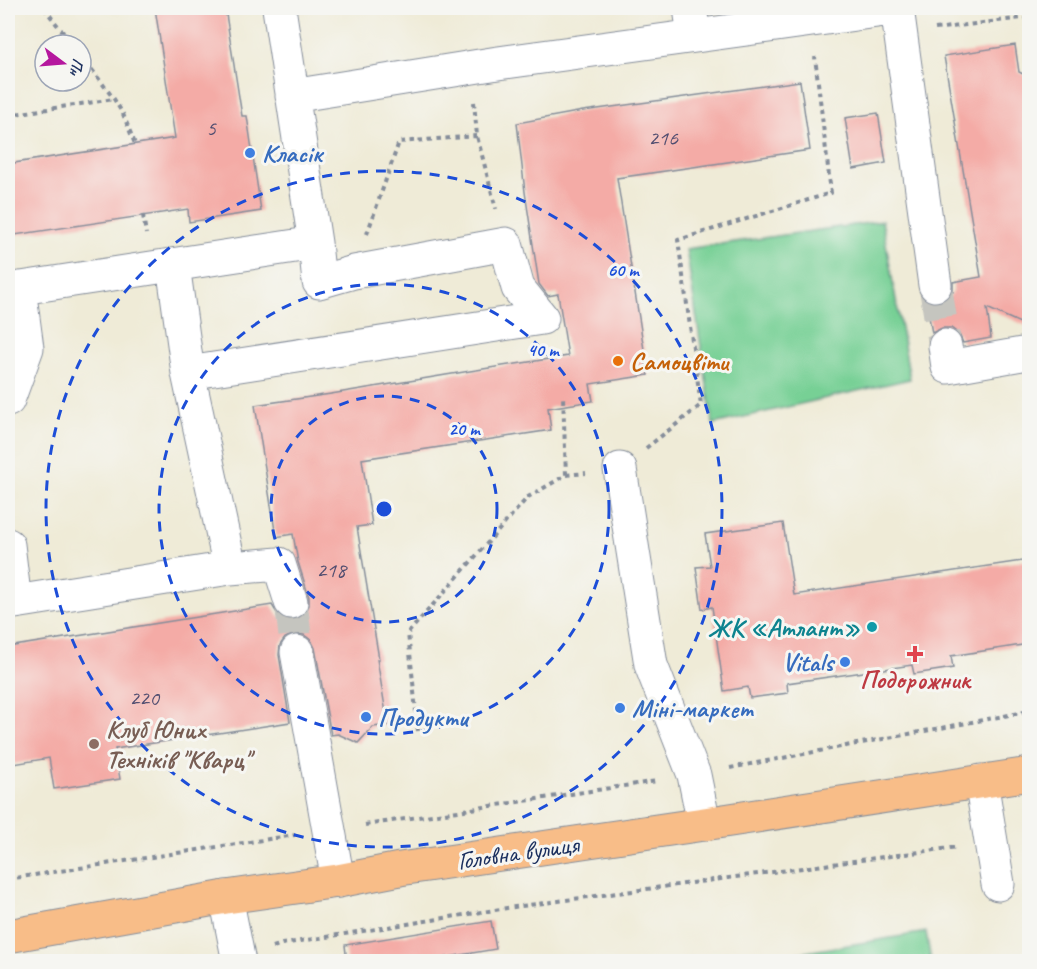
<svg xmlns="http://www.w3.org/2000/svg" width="1037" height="969" font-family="Caveat,sans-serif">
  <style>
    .green { fill: #77d095; stroke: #49807a; stroke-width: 1.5 }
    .building { fill: #f4aba6 }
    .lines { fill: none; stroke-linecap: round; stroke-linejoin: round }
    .minor-tunnel { stroke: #c5c5bf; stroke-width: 33; stroke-dasharray: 33 16; stroke-linecap: butt }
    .minor-casing { stroke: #858d9a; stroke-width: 35 }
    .major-casing { stroke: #858d9a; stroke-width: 35 }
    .path { stroke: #858d9a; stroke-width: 4; stroke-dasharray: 4.5 4.5; stroke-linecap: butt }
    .minor { stroke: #fff; stroke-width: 33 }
    .major { stroke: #f8bd88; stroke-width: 33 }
    .ring { fill: none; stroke: #1d4ed8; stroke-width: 3; stroke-dasharray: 10 8 }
    .shop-dot { fill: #3f7fe0; stroke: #f6f6f2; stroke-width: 2 }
    .food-dot { fill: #e8710a; stroke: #f6f6f2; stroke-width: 2 }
    .culture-dot { fill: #0f9aa8; stroke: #f6f6f2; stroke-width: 2 }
    .health-dot { fill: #e0444e; stroke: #f6f6f2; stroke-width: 2 }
    .education-dot { fill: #8d6e63; stroke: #f6f6f2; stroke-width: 2 }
    .labels { text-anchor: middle; stroke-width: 6; stroke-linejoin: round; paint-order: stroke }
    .number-label { font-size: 22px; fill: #514e70 }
    .shop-label { font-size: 26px; font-weight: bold; fill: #366cbe; stroke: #f6f6f2; text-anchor: start }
    .food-label { font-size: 26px; font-weight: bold; fill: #c56008; stroke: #f6f6f2; text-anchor: start }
    .culture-label { font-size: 26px; font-weight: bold; fill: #0d838f; stroke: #f6f6f2; text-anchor: end }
    .health-label { font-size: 26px; font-weight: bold; fill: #be3a42; stroke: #f6f6f2 }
    .education-label { font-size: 26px; font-weight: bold; fill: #785e54; stroke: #f6f6f2; text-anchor: start }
    .street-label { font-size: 26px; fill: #1b2f5e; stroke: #f6f6f2 }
    .centre { fill: #1d4ed8; stroke: #f6f6f2; stroke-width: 3 }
    .ring-label { font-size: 18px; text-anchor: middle; font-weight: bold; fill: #1d4ed8; stroke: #f6f6f2; stroke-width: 6; stroke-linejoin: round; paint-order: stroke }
  </style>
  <rect width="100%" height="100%" fill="#f6f6f2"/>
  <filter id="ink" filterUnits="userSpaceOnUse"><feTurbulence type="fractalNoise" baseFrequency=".0167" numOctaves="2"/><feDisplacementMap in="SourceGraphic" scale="12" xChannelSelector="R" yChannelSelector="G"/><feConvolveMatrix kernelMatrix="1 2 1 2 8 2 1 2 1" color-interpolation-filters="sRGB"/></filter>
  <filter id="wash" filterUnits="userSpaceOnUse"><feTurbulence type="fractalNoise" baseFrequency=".008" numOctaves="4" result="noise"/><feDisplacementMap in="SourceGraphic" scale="24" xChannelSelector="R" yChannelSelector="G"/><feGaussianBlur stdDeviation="1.35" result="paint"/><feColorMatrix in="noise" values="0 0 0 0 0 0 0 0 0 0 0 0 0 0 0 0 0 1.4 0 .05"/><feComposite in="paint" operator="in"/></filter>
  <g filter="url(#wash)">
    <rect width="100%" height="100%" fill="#efebd7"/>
    <path class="green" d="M882,221l28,158 -197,45 -27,-175z
      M926,932l5,29h-179z"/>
    <g id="blocks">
      <path class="building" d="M155,8h70l17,108h5l14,95 -72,11 -1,-13 -180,27v-72l167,-26z
        M1015,45l4,27 10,5v250l-42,-19 4,30 -28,5 -4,-9 -8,-6h-9l-10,5 -6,-32 11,3 9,-4 7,-8v-10l28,-5 -37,-221z
        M800,81l10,69 -193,28 31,197 -58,9 3,17 -45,7 3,22 -189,29 10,66 -15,2 22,132h-2l11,66 -15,2 -15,16 -20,-9 -7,1 -16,-87 -4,-8 -7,-5 -10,-1 -9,4 -5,7 -1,10 11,67 -175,27 5,30 -66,10 -5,-31 -35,6 -6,-41v-76l264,-42 6,10 8,5h11l8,-6 4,-9v-8l-11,-35 -5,-28 -17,3 -21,-132 76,-11 139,-23 98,-15 -10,-62 -10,2 -9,-12 -14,-92 -8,-69 66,-12z
        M878,113l8,50 -33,6 -8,-51z
        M783,523l11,72 235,-35v84l-78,12 2,12 -39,6 -2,-9 -125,18 1,10 -38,5 -2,-11 -24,4 -12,-84 -10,2 -6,-42 14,-1 -5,-32z
        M491,921l5,28 -77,13h-72l-2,-17z"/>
    </g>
  </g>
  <g filter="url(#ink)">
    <use href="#blocks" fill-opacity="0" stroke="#858d9a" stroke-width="1.5"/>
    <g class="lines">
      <path class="minor-tunnel" d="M935,285l10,61
        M291,602l6,50"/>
      <g class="minor-casing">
        <path id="minor" d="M690,8l4,28
          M897,8l38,277
          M292,96l206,-33 401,-55
          M315,243l4,39 35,-10 152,-28 12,44 24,30
          M8,290l307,-47 -36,-235
          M945,346l3,21 74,-13
          M188,373l354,-55
          M8,400l19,-52 -8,-60
          M620,469l31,196 43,110 10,49
          M8,545l7,57 215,-34 -42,-195 -15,-108
          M230,568l49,-4 12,38
          M297,652l41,229
          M981,781l17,103
          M226,897l13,65"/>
      </g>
      <g class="major-casing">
        <path id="major" d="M8,936l218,-39 112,-16 62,-12 304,-45 326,-50"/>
      </g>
      <path class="path" d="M44,8l29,37
        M935,29l95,-12
        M81,55l33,44 9,15 12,30
        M474,102l3,34 19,73
        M8,115l106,-16
        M143,215l3,19
        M367,234l32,-92 78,-6
        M646,448l55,-43 -23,-165 153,-47 -16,-136
        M566,475l20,-2
        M418,731l-10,-98 120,-136 38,-22 -3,-79
        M730,768l300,-57
        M365,825l292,-44
        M8,879l287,-44
        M273,947l9,-3 225,-36 450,-61"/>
      <use href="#minor" class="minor"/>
      <use href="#major" class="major"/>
    </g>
  </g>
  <g class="ring">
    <circle cx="384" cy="509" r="113"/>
    <circle cx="384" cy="509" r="225"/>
    <circle cx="384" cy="509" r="338"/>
  </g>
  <g class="shop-dot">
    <circle cx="250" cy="153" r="6"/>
    <circle cx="845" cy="662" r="6"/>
    <circle cx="620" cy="708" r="6"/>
    <circle cx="366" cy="717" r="6"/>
  </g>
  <circle class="food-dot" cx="618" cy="361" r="6"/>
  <circle class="culture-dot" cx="872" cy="627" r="6"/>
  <path class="health-dot" d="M912 645h6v6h6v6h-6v6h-6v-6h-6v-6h6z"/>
  <circle class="education-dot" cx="94" cy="744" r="6"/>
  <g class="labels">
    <g class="number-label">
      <text x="211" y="135">5</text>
      <text x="663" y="145">216</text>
      <text x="331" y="577">218</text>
      <text x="144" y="705">220</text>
    </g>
    <g class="shop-label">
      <text x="262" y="162">Класік</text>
      <text x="833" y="671" text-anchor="end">Vitals</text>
      <text x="632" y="717">Міні-маркет</text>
      <text x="378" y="726">Продукти</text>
    </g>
    <g class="food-label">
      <text x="630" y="370">Самоцвіти</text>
    </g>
    <g class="culture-label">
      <text x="860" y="636">ЖК «Атлант»</text>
    </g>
    <g class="health-label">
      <text x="915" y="688">Подорожник</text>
    </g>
    <g class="education-label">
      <text x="106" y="738">Клуб Юних<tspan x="106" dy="30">Техніків "Кварц"</tspan></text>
    </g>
    <g class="street-label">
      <text transform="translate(518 852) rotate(-8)" y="9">Головна вулиця</text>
    </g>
  </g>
  <circle cx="384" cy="509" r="9" class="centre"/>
  <g class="ring-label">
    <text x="623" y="276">60 m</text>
    <text x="543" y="356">40 m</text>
    <text x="464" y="435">20 m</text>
  </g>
  <rect width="1037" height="969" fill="none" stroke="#f6f6f2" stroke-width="30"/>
  <g transform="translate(63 63) rotate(106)"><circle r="28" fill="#f6f6f2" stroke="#9ea6b7" stroke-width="1.5"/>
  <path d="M0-4.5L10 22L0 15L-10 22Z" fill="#b5179e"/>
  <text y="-9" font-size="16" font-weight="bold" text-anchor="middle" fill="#1b2f5e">Пн</text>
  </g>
</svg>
